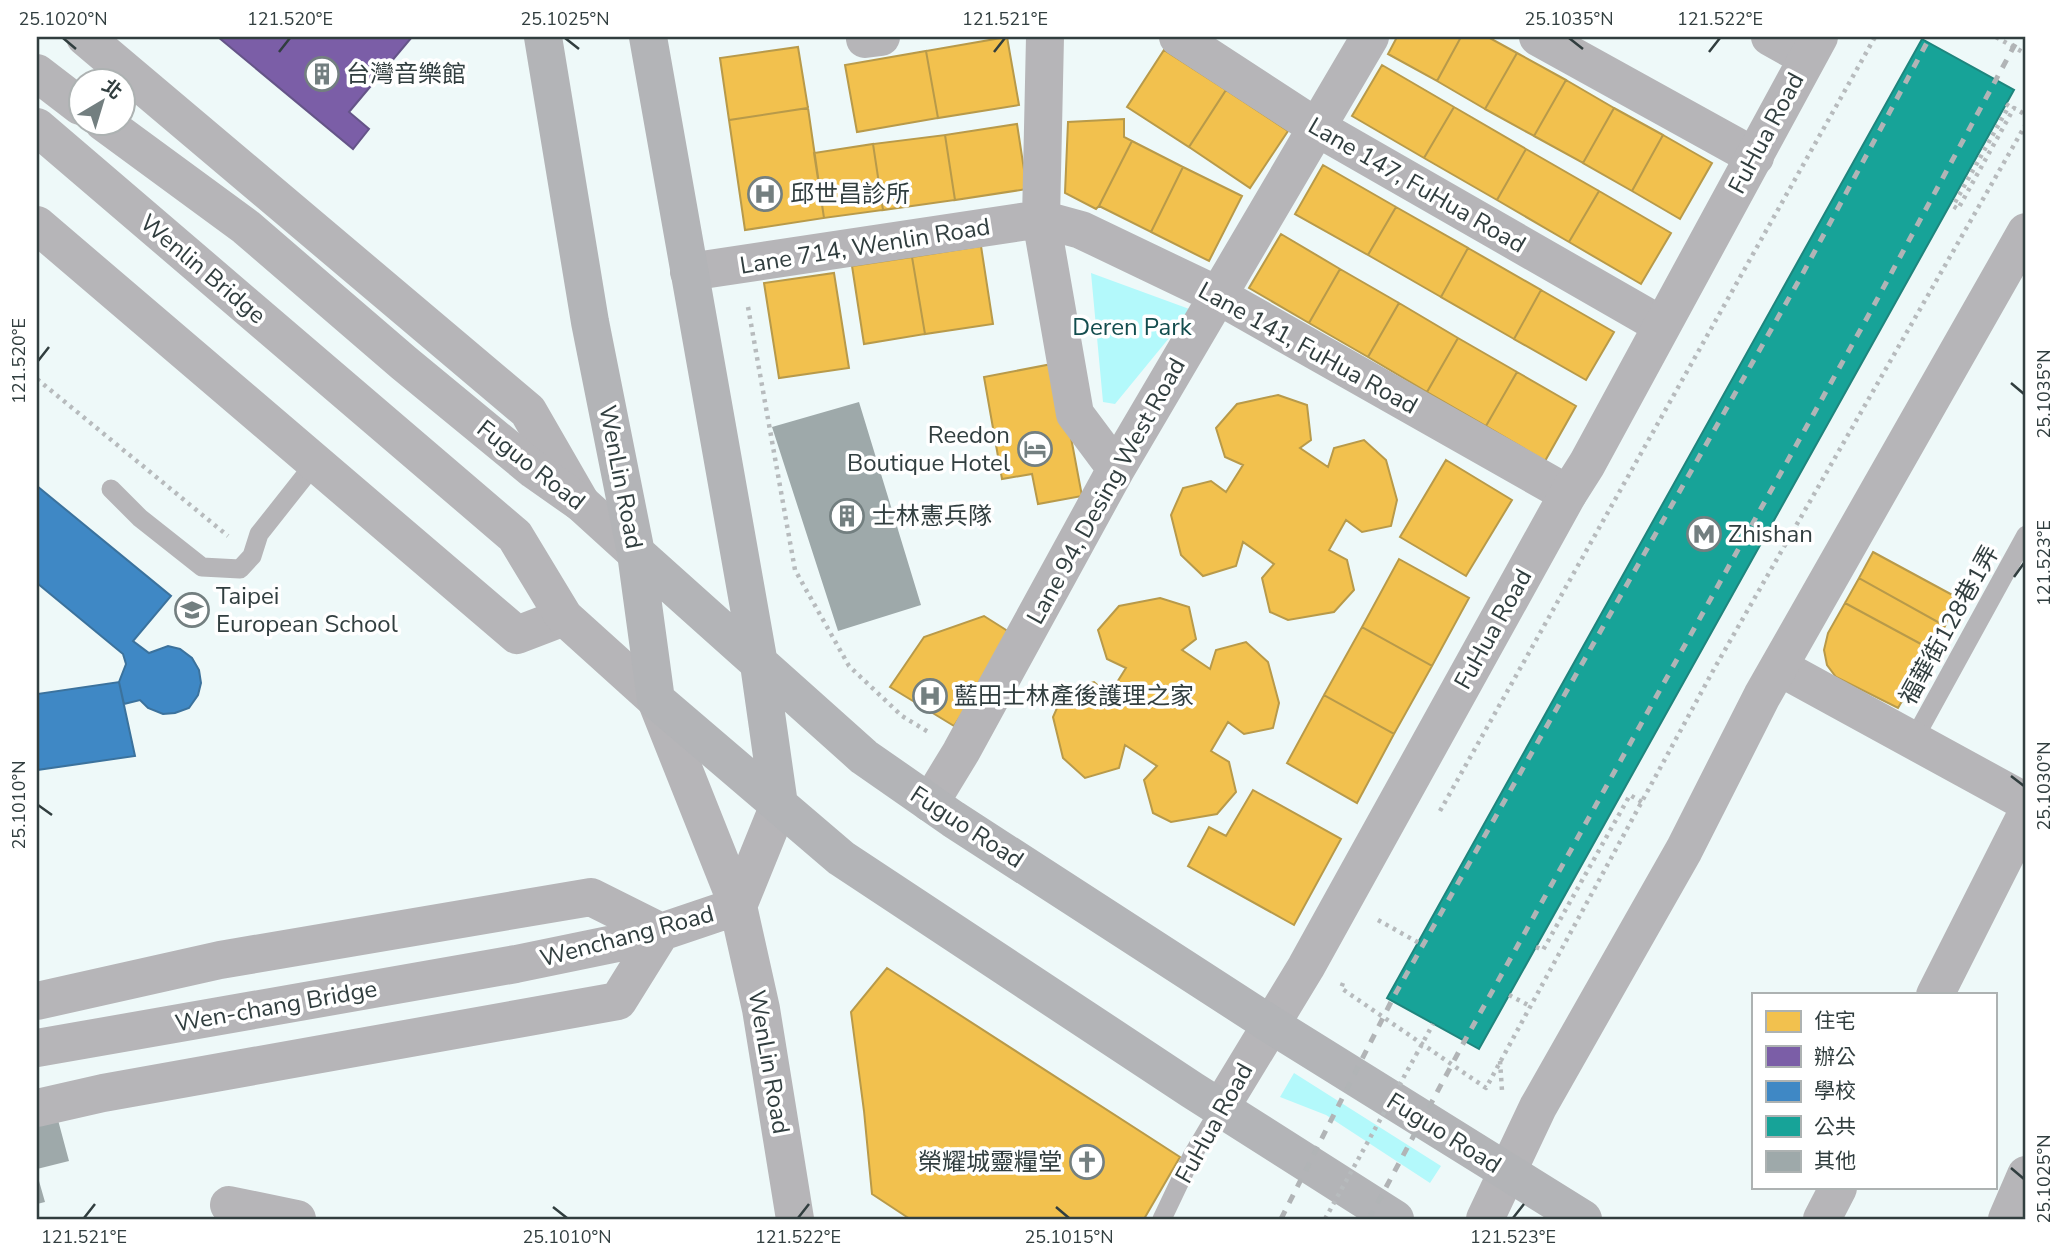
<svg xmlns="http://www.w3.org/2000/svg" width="2063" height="1256" font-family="'Nunito Sans','Noto Sans TC',sans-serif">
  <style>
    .green { fill: #b3f9fb }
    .homes { fill: #f2c14e; stroke: #b89a4a; stroke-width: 2 }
    .offices { fill: #7b5ea7; stroke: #655488; stroke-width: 2 }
    .schools { fill: #3f88c5; stroke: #3b729d; stroke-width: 2 }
    .public { fill: #17a398; stroke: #1f857d; stroke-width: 2 }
    .building { fill: #9ea9aa }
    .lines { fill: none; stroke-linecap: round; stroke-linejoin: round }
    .path { stroke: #b7bbbd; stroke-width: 4.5; stroke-dasharray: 3.5 5; stroke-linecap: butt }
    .service { stroke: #b6b5b8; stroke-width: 19 }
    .minor { stroke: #b6b5b8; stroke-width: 38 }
    .tertiary { stroke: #b6b5b8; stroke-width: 38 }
    .secondary { stroke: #b3b4b7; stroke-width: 38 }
    .rail { stroke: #b1b4b6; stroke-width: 5; stroke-dasharray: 9 9; stroke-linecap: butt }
    .path-bridge { stroke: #b7bbbd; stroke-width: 4.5; stroke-dasharray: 3.5 5; stroke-linecap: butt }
    .ticks { fill: none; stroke: #313e3f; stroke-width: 2.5 }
    .labels { text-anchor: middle; stroke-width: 7; stroke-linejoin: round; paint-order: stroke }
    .poi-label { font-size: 24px; fill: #313e3f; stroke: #fff; text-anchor: start }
    .street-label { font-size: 24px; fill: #313e3f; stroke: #fff }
    .park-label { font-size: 24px; fill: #134d4e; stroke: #fff }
    .neatline { fill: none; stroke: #313e3f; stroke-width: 2.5 }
    .ticks-label { font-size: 18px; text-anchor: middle; fill: #313e3f }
  </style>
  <rect width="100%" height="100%" fill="#eef9f9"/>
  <path class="green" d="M1091,273l101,37 -77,94 -12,-2z
    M1294,1073l147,93 -11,17 -104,-68 -46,-18z"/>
  <path class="homes" d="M1007,37l12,68 -81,13 -12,-67z
    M1397,37h64l-24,44 -49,-27z
    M1461,37h27l29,16 -32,56 -48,-28z
    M798,47l10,61 -79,12 -9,-62z
    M1164,50l62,40 -37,57 -62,-40z
    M926,51l12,67 -81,14 -12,-67z
    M1517,53l49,27 -32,56 -49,-27z
    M1382,65l72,42 -30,51 -72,-42z
    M1566,80l48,28 -31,55 -49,-27z
    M1226,90l62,41 -38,57 -61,-41z
    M1454,107l72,42 -29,51 -73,-42z
    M808,108l16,110 -79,12 -16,-110z
    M1614,108l49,27 -31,56 -49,-28z
    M1124,119v18l8,4 -33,65 -3,3 -31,-16 3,-71z
    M1017,124l10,65 -72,11 -10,-65z
    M945,135l10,65 -72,10 -10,-66z
    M1663,135l49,28 -32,56 -48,-28z
    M1132,141l51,26 -32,65 -52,-26z
    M873,144l10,66 -59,8 -10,-65z
    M1526,149l73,42 -30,51 -72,-42z
    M1323,165l73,42 -28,48 -73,-41z
    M1183,167l59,29 -33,65 -58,-29z
    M1599,191l72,42 -30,51 -72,-42z
    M1396,207l72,41 -27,49 -73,-42z
    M1281,234l59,35 -31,54 -60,-35z
    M981,246l12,78 -68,10 -13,-77z
    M1468,248l73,42 -27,49 -73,-42z
    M912,257l13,77 -61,10 -12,-78z
    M1340,269l59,34 -31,54 -59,-34z
    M834,273l15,95 -70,10 -15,-95z
    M1541,290l73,42 -28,48 -72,-41z
    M1399,303l59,35 -31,54 -59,-35z
    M1458,338l59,34 -31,54 -59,-34z
    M1057,363l25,133 -44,8 -6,-30 -30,5 -18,-102z
    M1517,372l59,34 -31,55 -59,-35z
    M1278,395l29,10 4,35 -11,8 28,19 6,-19 30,-8 22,20 11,40 -6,26 -29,6 -16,-12 -17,30 18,10 7,30 -20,22 -46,8 -18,-8 -8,-34 12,-14 -31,-22 -7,24 -33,10 -22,-21 -10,-40 12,-27 28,-7 15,11 17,-27 -18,-8 -9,-29 21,-24z
    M1446,460l66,40 -46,76 -66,-39z
    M1873,552l85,46 -13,28 -86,-48z
    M1399,559l70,39 -37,68 -70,-39z
    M1859,578l86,48 -13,24 -87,-47z
    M1160,598l29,9 7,32 -14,11 28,19 6,-19 30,-8 22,20 11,41 -6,25 -29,6 -16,-12 -17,29 18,11 7,30 -19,22 -46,8 -18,-9 -9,-33 13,-14 -32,-21 -6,23 -34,10 -22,-20 -10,-41 12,-27 29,-8 15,13 17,-27 -19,-9 -9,-29 21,-24z
    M1845,603l87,47 -34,58 -62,-31 -9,-12 -3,-15 4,-17z
    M984,616l30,19 -60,91 -64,-39 34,-50z
    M1362,627l70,39 -38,68 -70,-39z
    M1324,695l70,39 -37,69 -70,-40z
    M1253,790l88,49 -47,86 -106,-59 21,-39 17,9z
    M887,968l293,189 -36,62h-234l-38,-25 -8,-83 -13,-99z"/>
  <path class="offices" d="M218,37h194l-63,75 20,17 -16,20z"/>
  <path class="schools" d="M37,486l134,110 -38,45 16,12 19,-7 12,3 12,9 7,12 2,13 -3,12 -9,13 -14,5 -12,1 -15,-6 -8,-8 -16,4 -5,-22 7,-18 -3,-10 -86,-71z
    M119,682l16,74 -98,14v-76z"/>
  <path class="public" d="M1922,39l92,51 -535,959 -92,-51z"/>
  <path class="building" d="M859,402l62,203 -83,26 -66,-204z
    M58,1120l11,41 -32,8v-44z
    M37,1174l8,28 -8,2z"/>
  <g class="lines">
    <path class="path" d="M1996,37l30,17
      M2006,104l3,2 -56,100 5,3 56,-101 12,7
      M748,307l47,263 54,96 53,50 28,17
      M37,379l191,157
      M1440,811l435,-774
      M1378,920l41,23
      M1536,947l7,3 87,-155 12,7
      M1343,983l-2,5 145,100 228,-419 312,-545
      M1509,995l21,11
      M1416,1055l17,-31
      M1500,1061l2,30"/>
    <path class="service" d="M111,489l29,29 62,49 38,2 12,-13 7,-22 57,-72
      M1914,739l112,-204
      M1162,1219l30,-63 29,-49"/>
    <path class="minor" d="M85,37l443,374 53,92
      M1045,37l-4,182 34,195 41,55
      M1178,37l138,90 345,198
      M1538,37l217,120
      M1770,37l36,20
      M865,39l16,-2
      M37,225l480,410 47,-18
      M689,272l352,-53 40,11 136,65 351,199
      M1779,667l247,135
      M656,700l82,206 23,103 34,210
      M930,803l31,-51 155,-283 254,-432
      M738,906l41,-101
      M1935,995l91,-180
      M37,1001l183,-41 371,-63 70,35 -43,69 -515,92 -66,15
      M37,1048l479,-84 102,-21 43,-11 77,-26
      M229,1205l68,14
      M1822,1219l16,-31
      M2007,1219l19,-44"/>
    <path class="tertiary" d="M37,73l43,33
      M103,122l143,105 158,136 130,107 47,33 55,50
      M37,127l478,409 49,81 92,83
      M1221,1107l85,-140 262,-473 19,-30 232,-427
      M1485,1219l53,-112 146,-257 78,-154 264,-464"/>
    <path class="secondary" d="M543,37l47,285 46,231 20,147 185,158 351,232 203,129
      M648,37l111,627 20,141
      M636,553l228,204 89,62 317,205 313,195"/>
    <path class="rail" d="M1281,1219l112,-221 409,-723 128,-238
      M1369,1219l95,-177 403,-724 152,-281"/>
    <path class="path-bridge" d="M1325,1219l91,-164"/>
  </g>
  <path class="ticks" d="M63,38l13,11M565,38l14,11M1569,38l14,11M279,52l11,-14M994,52l11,-14M1709,52l11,-14M38,361l11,-14M2011,383l13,11M2014,577l10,-14M2011,776l13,10M38,805l14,10M2011,1168l13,11M553,1207l14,11M1056,1207l13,11M84,1218l11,-14M798,1218l11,-14M1513,1218l11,-14"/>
  <defs>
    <g id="building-ring" transform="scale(1.75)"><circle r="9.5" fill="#fff" stroke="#737f80" stroke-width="1.5"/><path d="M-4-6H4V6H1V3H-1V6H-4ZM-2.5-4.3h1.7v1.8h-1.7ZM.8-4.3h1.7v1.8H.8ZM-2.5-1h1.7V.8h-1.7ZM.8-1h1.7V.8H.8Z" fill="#737f80"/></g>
    <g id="hospital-ring" transform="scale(1.75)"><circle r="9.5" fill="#fff" stroke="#737f80" stroke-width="1.5"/><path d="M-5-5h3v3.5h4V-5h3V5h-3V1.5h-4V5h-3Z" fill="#737f80"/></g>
    <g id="hotel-ring" transform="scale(1.75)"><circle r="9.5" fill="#fff" stroke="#737f80" stroke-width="1.5"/><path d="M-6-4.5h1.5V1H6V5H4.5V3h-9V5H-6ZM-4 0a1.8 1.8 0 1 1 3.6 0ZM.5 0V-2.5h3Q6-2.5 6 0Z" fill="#737f80"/></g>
    <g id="metro-ring" transform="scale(1.75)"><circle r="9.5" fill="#fff" stroke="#737f80" stroke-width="1.5"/><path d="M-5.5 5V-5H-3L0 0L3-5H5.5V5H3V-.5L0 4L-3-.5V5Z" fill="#737f80"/></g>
    <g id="school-ring" transform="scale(1.75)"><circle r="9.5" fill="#fff" stroke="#737f80" stroke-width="1.5"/><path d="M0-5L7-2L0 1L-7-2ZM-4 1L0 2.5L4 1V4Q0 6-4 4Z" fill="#737f80"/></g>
    <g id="church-ring" transform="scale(1.75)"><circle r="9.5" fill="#fff" stroke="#737f80" stroke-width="1.5"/><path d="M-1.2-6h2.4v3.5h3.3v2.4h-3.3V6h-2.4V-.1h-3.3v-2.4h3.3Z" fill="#737f80"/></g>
  </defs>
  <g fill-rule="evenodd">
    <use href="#building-ring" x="322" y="74"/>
    <use href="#hospital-ring" x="765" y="194"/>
    <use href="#hotel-ring" x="1035" y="449"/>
    <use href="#building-ring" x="847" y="516"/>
    <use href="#metro-ring" x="1704" y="534"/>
    <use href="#school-ring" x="192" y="610"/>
    <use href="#hospital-ring" x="930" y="696"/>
    <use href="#church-ring" x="1087" y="1162"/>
  </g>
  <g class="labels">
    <g class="poi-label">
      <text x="346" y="82">台灣音樂館</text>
      <text x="790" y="202">邱世昌診所</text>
      <text x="1010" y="443" text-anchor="end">Reedon<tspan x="1010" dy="28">Boutique Hotel</tspan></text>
      <text x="872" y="524">士林憲兵隊</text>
      <text x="1728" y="542">Zhishan</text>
      <text x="216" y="604">Taipei<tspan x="216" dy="28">European School</tspan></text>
      <text x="954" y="704">藍田士林產後護理之家</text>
      <text x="1062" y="1170" text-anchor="end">榮耀城靈糧堂</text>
    </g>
    <g class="street-label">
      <text transform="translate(1766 133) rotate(-62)" y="8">FuHua Road</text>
      <text transform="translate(1417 185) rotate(30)" y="8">Lane 147, FuHua Road</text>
      <text transform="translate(865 246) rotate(-9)" y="8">Lane 714, Wenlin Road</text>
      <text transform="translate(203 269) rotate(40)" y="8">Wenlin Bridge</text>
      <text transform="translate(1308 348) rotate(29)" y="8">Lane 141, FuHua Road</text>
      <text transform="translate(531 465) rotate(38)" y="8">Fuguo Road</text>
      <text transform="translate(621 477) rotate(79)" y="8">WenLin Road</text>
      <text transform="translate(1106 491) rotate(-61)" y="8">Lane 94, Desing West Road</text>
      <text transform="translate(1949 625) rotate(-61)" y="8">福華街128巷1弄</text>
      <text transform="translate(1493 629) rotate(-61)" y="8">FuHua Road</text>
      <text transform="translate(967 827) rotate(33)" y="8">Fuguo Road</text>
      <text transform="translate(627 936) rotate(-15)" y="8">Wenchang Road</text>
      <text transform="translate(276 1006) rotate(-10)" y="8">Wen-chang Bridge</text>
      <text transform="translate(769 1062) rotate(80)" y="8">WenLin Road</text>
      <text transform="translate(1214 1123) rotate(-61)" y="8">FuHua Road</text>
      <text transform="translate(1444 1133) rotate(32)" y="8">Fuguo Road</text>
    </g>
    <g class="park-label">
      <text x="1132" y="335">Deren Park</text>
    </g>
  </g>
  <rect width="2063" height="1256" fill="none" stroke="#ffffff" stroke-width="77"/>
  <rect x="1752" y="993" width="245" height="196" fill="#ffffff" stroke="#adb2b2" stroke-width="2"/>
  <rect x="1766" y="1011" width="35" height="21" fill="#f2c14e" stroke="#adb2b2" stroke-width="2"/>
  <text x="1814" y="1028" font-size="21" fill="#313e3f">住宅</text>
  <rect x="1766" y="1046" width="35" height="21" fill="#7b5ea7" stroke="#adb2b2" stroke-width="2"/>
  <text x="1814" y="1064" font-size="21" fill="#313e3f">辦公</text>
  <rect x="1766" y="1081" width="35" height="21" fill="#3f88c5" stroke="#adb2b2" stroke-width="2"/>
  <text x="1814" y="1098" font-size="21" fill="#313e3f">學校</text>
  <rect x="1766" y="1116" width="35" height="21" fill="#17a398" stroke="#adb2b2" stroke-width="2"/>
  <text x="1814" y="1134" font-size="21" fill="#313e3f">公共</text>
  <rect x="1766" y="1151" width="35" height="21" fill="#9ea9aa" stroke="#adb2b2" stroke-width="2"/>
  <text x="1814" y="1168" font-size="21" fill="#313e3f">其他</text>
  <g transform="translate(102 102) rotate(38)"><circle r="33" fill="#ffffff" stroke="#adb2b2" stroke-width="2"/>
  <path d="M0-5L12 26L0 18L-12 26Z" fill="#737f80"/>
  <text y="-10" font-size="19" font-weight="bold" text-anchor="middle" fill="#313e3f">北</text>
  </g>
  <rect x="38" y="38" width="1986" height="1180" class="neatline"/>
  <g class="ticks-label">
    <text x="63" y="25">25.1020°N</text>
    <text x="290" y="25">121.520°E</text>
    <text x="565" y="25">25.1025°N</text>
    <text x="1005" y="25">121.521°E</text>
    <text x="1569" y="25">25.1035°N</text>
    <text x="1720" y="25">121.522°E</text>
    <text transform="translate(19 361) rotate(-90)" y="6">121.520°E</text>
    <text transform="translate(2044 394) rotate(-90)" y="6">25.1035°N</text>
    <text transform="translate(2044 563) rotate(-90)" y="6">121.523°E</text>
    <text transform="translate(2044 786) rotate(-90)" y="6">25.1030°N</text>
    <text transform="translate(19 805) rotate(-90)" y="6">25.1010°N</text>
    <text transform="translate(2044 1179) rotate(-90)" y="6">25.1025°N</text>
    <text x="84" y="1243">121.521°E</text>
    <text x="567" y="1243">25.1010°N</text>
    <text x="798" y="1243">121.522°E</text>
    <text x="1069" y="1243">25.1015°N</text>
    <text x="1513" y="1243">121.523°E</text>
  </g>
</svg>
